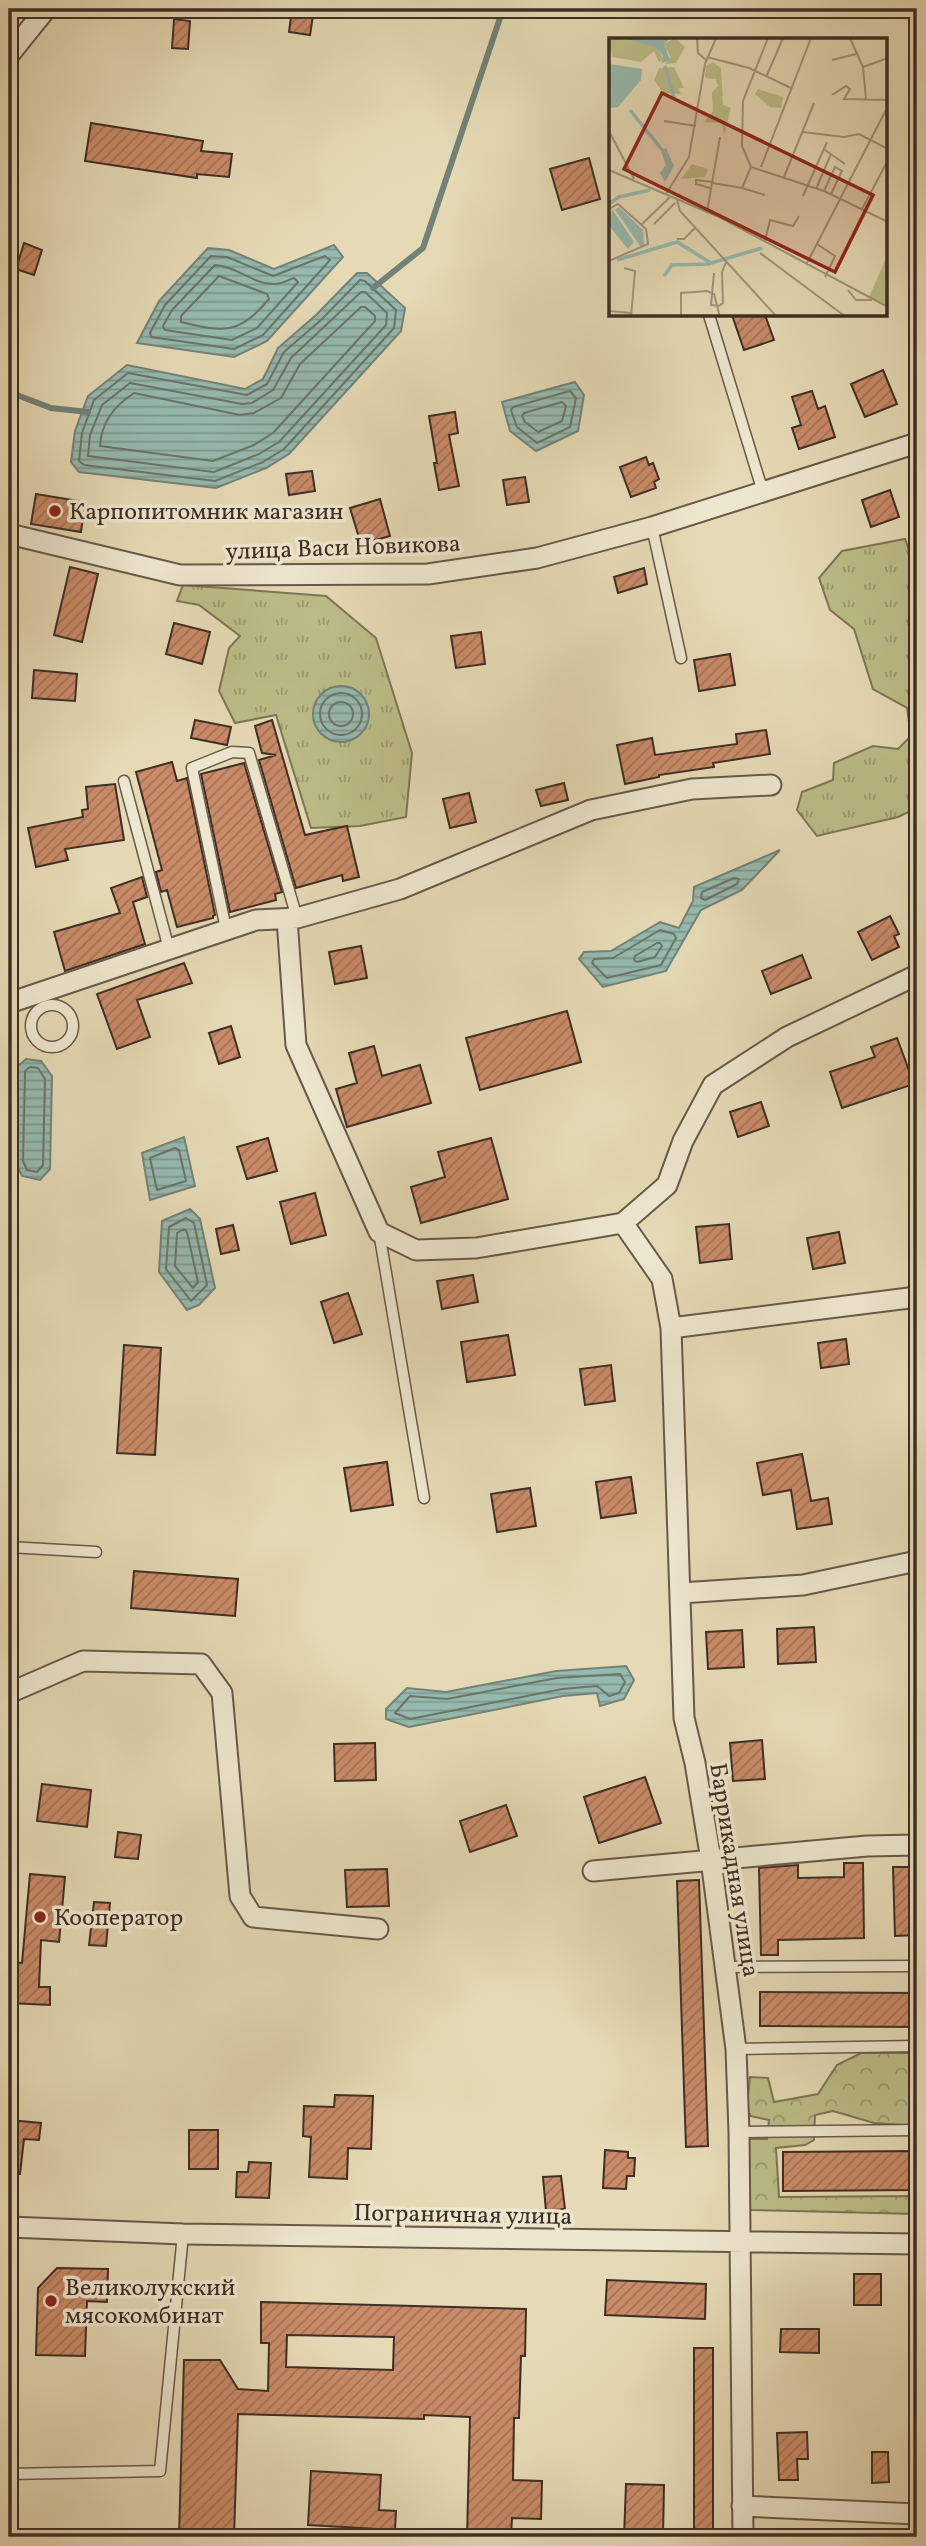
<svg xmlns="http://www.w3.org/2000/svg" width="926" height="2546" font-family="Vollkorn,serif">
  <style>
    .grass { fill: url(#grass-tufts); stroke: #7d7656; stroke-width: 2 }
    .forest { fill: url(#forest-crowns); stroke: #7d7656; stroke-width: 2 }
    .water { fill: url(#water-rules); stroke: #738278; stroke-width: 2 }
    .lines { fill: none; stroke-linecap: round; stroke-linejoin: round }
    .shore { stroke: #6a746a; stroke-width: 2 }
    .stream { stroke: #738278; stroke-width: 6 }
    .building { fill: url(#building-hatch); stroke: #3e2e25; stroke-width: 2; fill-rule: evenodd }
    .lane-casing { stroke: #685949; stroke-width: 13 }
    .street-casing { stroke: #685949; stroke-width: 23 }
    .lane { stroke: #eee7cf; stroke-width: 10 }
    .street { stroke: #eee7cf; stroke-width: 19 }
    .poi-dot { fill: #8f2418; stroke: #eee7cf; stroke-width: 2.5 }
    .labels { text-anchor: middle; stroke-width: 7; stroke-linejoin: round; paint-order: stroke }
    .poi-label { font-size: 24px; fill: #3e2e25; stroke: #eee7cf; text-anchor: start }
    .street-label { font-size: 24px; fill: #3e2e25; stroke: #eee7cf }
    .inset-river { fill: none; stroke: #96baaf; stroke-width: 3.5 }
    .inset-road { fill: none; stroke: #a2957b; stroke-width: 2 }
    .view { fill: #8f2418; fill-opacity: 0.15; stroke: #8f2418; stroke-width: 3.5 }
    .inset-edge { fill: none; stroke: #3e2e25; stroke-width: 3.5 }
  </style>
  <defs>
    <pattern id="grass-tufts" width="24" height="20" patternUnits="userSpaceOnUse" patternTransform="scale(1.75)"><rect width="24" height="20" fill="#bcbd88"/><path d="M3 7l-1-3M5 7V3M7 7l1-3M15 17l-1-3M17 17v-4M19 17l1-3" fill="none" stroke="#9a9a6f"/></pattern>
    <pattern id="forest-crowns" width="20" height="18" patternUnits="userSpaceOnUse" patternTransform="scale(1.75)"><rect width="20" height="18" fill="#bcbd88"/><path d="M2 6a3 3 0 1 1 6 0M12 15a3 3 0 1 1 6 0" fill="none" stroke="#9a9a6f"/></pattern>
    <pattern id="water-rules" width="6" height="5" patternUnits="userSpaceOnUse" patternTransform="scale(1.75)"><rect width="6" height="5" fill="#96baaf"/><path d="M0 2.5h6" fill="none" stroke="#7c988e"/></pattern>
    <pattern id="building-hatch" width="6" height="6" patternUnits="userSpaceOnUse" patternTransform="scale(1.75)"><rect width="6" height="6" fill="#c98b68"/><path d="M-1 1l2-2M0 6l6-6M5 7l2-2" fill="none" stroke="#a57255"/></pattern>
  </defs>
  <rect width="100%" height="100%" fill="#e5dab5"/>
  <filter id="stains"><feTurbulence type="fractalNoise" baseFrequency=".00286" numOctaves="4"/><feColorMatrix values="0 0 0 0 .2 0 0 0 0 .09 0 0 0 0 .02 0 0 0 .5 -.17"/></filter>
  <radialGradient id="worn" r=".72"><stop offset=".6" stop-color="#630" stop-opacity="0"/><stop offset="1" stop-color="#630" stop-opacity=".3"/></radialGradient>
  <path class="grass" d="M905,539l12,33v236l-19,9 -81,19 -20,-26 5,-18 31,-12 1,-17 39,-17 25,3 13,-13 -4,-28 -34,-19 -19,-60 -24,-19 -11,-32 23,-27z
    M183,585l143,11 50,42 36,115 -6,64 -46,9 -49,2 -35,-113 -41,8 -16,-32 10,-43 11,-12 -41,-31 -22,-4z"/>
  <path class="forest" d="M861,2053h56v73l-43,-3 -41,-12 -18,4 -1,25 -9,5 -29,3 3,49 138,-1v18l-167,-4 -1,-71h18l2,-19 -19,-4 -3,-10 3,-29 18,1 6,24 44,-8 19,-29z"/>
  <path class="water" d="M334,245l9,12 -76,84 -33,16 -97,-14 22,-42 49,-53 21,2 45,19z
    M357,273h10l38,35 -4,23 -112,123 -23,14 -50,20 -137,-16 -8,-10 4,-31 13,-35 39,-31 118,24 18,-10 15,-31 38,-33z
    M575,382l9,13 -6,36 -42,20 -26,-20 -8,-29z
    M313 714a28 28 0 1 1 56 0a28 28 0 1 1-56 0Z
    M780,850l-38,40 -41,20 -35,61 -63,16 -24,-28 5,-7 27,-1 49,-29 19,6 14,-27 1,-14z
    M26,1059l15,2 11,15 -2,93 -10,11 -18,-4 -6,-13 2,-97z
    M184,1137l11,49 -45,14 -8,-47z
    M190,1209l10,10 15,69 -16,17 -12,5 -28,-38 3,-51z
    M626,1666l8,14 -10,19 -24,7 -3,-13 -34,3 -154,31 -23,-8v-10l21,-21 39,4 110,-21z"/>
  <g class="lines">
    <path class="shore" d="M211,256l16,1 46,19 52,-20 5,4 -67,75 -29,14 -83,-12 -1,-4 15,-28z
      M215,265c21,1 38,19 58,19 7,1 15,-4 21,-6l4,4 -41,46 -25,12 -67,-10 -2,-4 9,-16z
      M219,276l48,18 2,5c-30,35 -44,34 -88,23v-6z
      M360,280l5,1 31,29 -2,18 -110,121 -21,13 -48,19 -131,-16 -5,-4 3,-28 12,-33 34,-27 119,22 20,-11 17,-32 37,-32z
      M361,292h4l22,21 -1,12 -107,117 -20,12 -45,18 -126,-16 2,-21 12,-30 28,-22 112,21 10,-1 21,-13 18,-32z
      M361,307h4l10,9v5l-102,112 -19,12 -41,16 -113,-15c1,-24 14,-40 34,-53l106,22 14,-2 27,-15 19,-34z
      M570,391l6,7 -6,29 -33,16 -20,-16 -6,-17 2,-3z
      M562,402l4,4 -4,15 -24,11 -13,-10 -3,-6 2,-3z
      M320 714a21 21 0 1 1 42 0a21 21 0 1 1-42 0Z
      M329 714a12 12 0 1 1 24 0a12 12 0 1 1-24 0Z
      M734,878l5,1 -2,5 -32,16 -4,-2 1,-6z
      M660,930l14,4 2,4 -15,27 -54,13 -15,-15 2,-4 19,-1z
      M657,943h3l2,3 -7,11 -18,5 -3,-2 1,-4z
      M30,1067l8,1 7,11 -2,86 -6,7 -10,-2 -4,-9 2,-90z
      M175,1148l4,2 7,31 -29,9 -7,-32z
      M186,1218l8,5 13,62 -16,16 -25,-32 3,-42z
      M184,1229l3,3 11,50 -5,6 -18,-22 2,-33z
      M620,1674l5,8 -6,11 -10,3 -12,-10 -35,3 -152,30 -15,-6 15,-17 37,3 110,-21z"/>
    <path class="stream" d="M373,288l50,-40 80,-239
      M9,392l42,16 37,4"/>
  </g>
  <path class="building" d="M292,9h22l-4,26 -21,-3z
    M174,19l16,2 -2,28 -16,-1z
    M91,123l112,18 -2,10 31,3 -3,23 -32,-3v4l-112,-17z
    M589,158l11,41 -38,11 -12,-41z
    M24,243l18,7 -8,25 -18,-6z
    M732,315h33l9,25 -30,10z
    M883,370l14,34 -32,13 -14,-33z
    M812,391l6,18 7,-3 10,31 -36,12 -7,-21 9,-3 -9,-28z
    M455,412l3,21 -9,2 10,51 -20,4 -5,-27h3l-8,-47z
    M646,457l3,8 4,-2 6,16 -5,3 2,6 -25,9 -11,-30z
    M312,471l3,20 -26,4 -3,-21z
    M525,477l4,25 -22,3 -4,-25z
    M890,490l9,27 -28,10 -9,-27z
    M36,494l49,8 -4,30 -50,-8z
    M380,499l10,37 -29,8 -11,-36z
    M70,567l28,7 -16,68 -28,-7z
    M644,568l3,16 -29,9 -4,-16z
    M174,623l36,9 -8,32 -36,-10z
    M481,632l4,32 -29,4 -5,-32z
    M730,654l5,31 -36,6 -5,-31z
    M34,670l43,4 -2,27 -43,-3z
    M195,720l36,7 -4,18 -36,-7z
    M272,720l33,115 42,-9 12,51 -16,4 -1,-6 -46,13 -37,-128 17,-5 -14,-2 -7,-27z
    M766,730l4,24 -57,9 1,4 -55,8v2l-34,7 -8,-39 35,-7 3,17 82,-11 -1,-10z
    M172,762l5,19 10,-3 28,137 -2,1v2l-36,9 -10,-37 -6,2 -5,-20 6,-2 -26,-98z
    M244,763l38,129 -7,2 1,6 -46,12 -29,-138z
    M564,783l4,17 -27,6 -5,-16z
    M115,784l9,56 -59,9 3,11 -32,7 -8,-39 55,-11 -1,-7 6,-1 -2,-22z
    M469,793l7,29 -26,6 -7,-29z
    M142,877l5,20 -14,5 12,42 -80,27 -11,-39 66,-19 -9,-25z
    M890,916l9,18 -5,2 5,11 -27,13 -14,-28z
    M361,946l6,32 -32,6 -6,-32z
    M802,955l9,23 -40,16 -9,-23z
    M184,963l8,20 -55,17 13,37 -33,12 -20,-55z
    M567,1011l14,51 -101,28 -14,-52z
    M231,1026l9,31 -21,7 -10,-31z
    M897,1038l17,46 -72,24 -12,-36 45,-15 -4,-10z
    M374,1046l8,30 38,-11 11,38 -84,24 -11,-38 21,-6 -8,-30z
    M761,1102l8,24 -31,11 -8,-25z
    M268,1138l9,33 -30,8 -10,-32z
    M491,1138l17,61 -87,24 -10,-36 34,-10 -7,-25z
    M315,1193l11,42 -35,9 -11,-42z
    M729,1224l3,35 -32,4 -4,-36z
    M233,1225l6,25 -18,4 -5,-25z
    M839,1232l6,31 -32,6 -6,-31z
    M473,1275l5,27 -36,7 -5,-28z
    M348,1293l14,41 -28,9 -13,-41z
    M508,1335l7,40 -48,7 -6,-40z
    M846,1339l3,25 -28,4 -3,-25z
    M124,1345l37,3 -6,107 -38,-2z
    M611,1365l4,36 -30,4 -5,-36z
    M802,1454l9,47 17,-3 4,26 -35,5 -6,-39 -28,5 -6,-32z
    M387,1462l6,43 -42,6 -7,-43z
    M631,1477l5,36 -35,5 -5,-36z
    M530,1488l6,38 -39,6 -6,-38z
    M134,1571l104,8 -3,37 -104,-8z
    M814,1627l2,35 -38,2 -1,-35z
    M742,1630l2,37 -36,2 -2,-37z
    M762,1740l3,39 -32,2 -3,-38z
    M375,1743l1,37 -41,1 -1,-37z
    M645,1777l16,46 -62,20 -15,-46z
    M42,1784l49,6 -4,37 -50,-6z
    M506,1805l11,31 -47,16 -10,-31z
    M118,1832l23,3 -3,24 -23,-2z
    M844,1863h19l1,75 -86,2v15h-17l-2,-87 39,-3v13l46,-1z
    M893,1867h18v11h6v57l-22,1z
    M387,1869l2,37 -42,1 -2,-37z
    M30,1874l35,3 -6,65 -18,-2 -2,47h11v18l-41,-2 2,-41 11,1z
    M699,1880l9,266 -22,1 -9,-266z
    M94,1902l16,1 -4,43 -17,-1z
    M760,1992l157,1v34l-157,-1z
    M335,2095l38,1 -2,53 -23,-1 -1,31 -38,-2 2,-40 -8,-1 1,-30 30,1z
    M9,2120l32,3 -2,17 -15,-1 -4,35 -11,-1z
    M189,2130h29v39h-29z
    M605,2150l23,2v6h7l-1,18h-7l-1,13 -23,-1z
    M917,2151v39l-134,1v-39z
    M249,2162l22,1 -2,35 -33,-1 1,-25h11z
    M561,2176l4,33 -19,2 -3,-34z
    M57,2268l51,1 -1,33 -20,-1 -2,55 -49,-1 2,-67z
    M854,2274h27v31h-27z
    M607,2280l99,4 -1,35 -100,-4z
    M261,2302l265,7 -1,47h-4l-2,62h-5l-1,62 29,1 -1,38 -29,-1 -1,19h-44l3,-120 -46,-2v4l-186,-5 -4,123h-55l5,-177h36l18,29 30,2 1,-48h-8zM287,2335l107,2 -1,33 -107,-3z
    M781,2329h38v24l-39,-1z
    M694,2348h19v189h-19z
    M807,2432l1,27h-11l1,21h-19l-2,-47z
    M872,2452h16l1,30 -17,1z
    M311,2471l70,4 -2,35 17,1 -1,19 -87,-5z
    M626,2484l38,1 -1,52h-39z"/>
  <g class="lines">
    <g class="lane-casing">
      <path id="lane" d="M709,315l54,177
        M652,527l29,131
        M124,781l45,168
        M226,929l-34,-161 40,-16 17,1 48,165
        M31 1026a21 21 0 1 1 42 0a21 21 0 1 1-42 0Z
        M379,1232l45,266
        M9,1547l87,5
        M725,1967l192,-1
        M736,2049l181,-3
        M739,2132l178,-2
        M9,2474l151,-3 23,-237"/>
    </g>
    <g class="street-casing">
      <path id="street" d="M9,55l37,-46
        M9,534l171,41 248,-1 109,-16 115,-31 265,-84
        M287,919l9,126 83,187 37,18 60,-2 147,-25
        M9,1003l247,-83 41,-2 103,-29 191,-79 101,-21 79,-4
        M623,1223l39,56 9,49 13,390 11,45 16,97 25,189 3,83 4,405
        M623,1223l44,-38 16,-44 30,-56 74,-48 130,-62
        M671,1328l246,-31
        M681,1593l122,-8 114,-24
        M9,1693l74,-32 118,3 21,29 18,203 13,21 125,12
        M593,1871l274,-25 50,-1
        M9,2227l174,7 734,10
        M742,2506l175,8"/>
    </g>
    <use href="#lane" class="lane"/>
    <use href="#street" class="street"/>
  </g>
  <g class="poi-dot">
    <circle cx="55" cy="511" r="7"/>
    <circle cx="40" cy="1917" r="7"/>
    <circle cx="51" cy="2301" r="7"/>
  </g>
  <g class="labels">
    <g class="poi-label">
      <text x="69" y="519">Карпопитомник магазин</text>
      <text x="54" y="1925">Кооператор</text>
      <text x="65" y="2295">Великолукский<tspan x="65" dy="28">мясокомбинат</tspan></text>
    </g>
    <g class="street-label">
      <text transform="translate(343 547) rotate(-2)" y="8">улица Васи Новикова</text>
      <text transform="translate(735 1870) rotate(81)" y="8">Баррикадная улица</text>
      <text transform="translate(463 2214) rotate(1)" y="8">Пограничная улица</text>
    </g>
  </g>
  <g transform="translate(609 38)">
    <rect width="278" height="278" fill="#e5dab5"/>
    <path d="M104,24l8,6 2,37 8,3 -7,28 -2,-13 -18,-1 9,-11 -1,-19 6,-6 -2,-7 -11,-1 1,-12zM83,126l16,5 -3,8 -24,2z" fill="#bcbd88"/>
    <path d="M0,0l35,4 13,5 7,13 -5,2 -5,-11 -13,11 -29,-5zM66,0l10,9 -9,16 -11,1 6,-7 -7,-13zM65,29l10,21h-6l3,6 -18,-1 -9,-13 5,-12zM149,51l25,8 -2,11 -11,-1 -15,-13z" fill="#bcbd88"/>
    <path d="M278,218v49l-18,-8z" fill="#bcbd88"/>
    <path d="M12,0h49l-6,6 6,16 -8,3 1,-7 -7,-9zM0,26l33,5 -1,11 -23,27 -8,1zM57,110l8,18 -9,16 -5,-9 6,-8 -5,-14zM10,169l24,23 1,15 -4,1 -17,-25 -8,-11zM3,171l22,33 -6,7 -19,-23z" fill="#96baaf"/>
    <path class="inset-river" d="M56,28l9,32M21,72l33,41M0,166l10,-7 31,-7M8,222l60,-18 34,21 51,-15M55,238l8,-11 38,-1"/>
    <path class="inset-road" d="M88,0l1,15 8,7M241,0l13,29 3,32M98,19l42,11 42,20M223,22l24,-6M254,29l25,-9M158,37l16,-37M223,57l14,-9 4,3 -6,10 44,1M55,83l32,5M0,93l25,48M194,94l41,5 15,-3 29,15M216,112l20,14M142,129l73,24 64,31M142,129l-9,-21 1,-45 25,-63M152,129l50,-129M0,132l110,47 169,90M175,139l30,-74M103,145l30,5 9,-21M101,150l-14,-4v-4l16,2M133,150l23,7M207,151l15,-35M215,153l11,-24 7,4 -11,23M57,156l23,-37 16,-93 11,-26M194,158l24,-54M68,162l3,11 97,106M0,171l9,-5 28,25 2,15 -39,17M253,171l26,-49M98,174l13,-75M45,186l21,-21M32,187l29,-28M68,201h7l11,-11M156,203l5,-21 23,6 6,-10M208,206l18,12 -10,21M151,215l86,64M197,227l82,-159M15,230l11,3 -4,46M105,235l-3,32 8,1M239,252l8,10h16M110,268l4,-3 -1,-31 4,-10M0,273l23,2M72,279v-24l26,-2 7,3 6,23"/>
    <path class="view" d="M53,55l211,102 -38,77 -211,-103z"/>
    <rect width="278" height="278" class="inset-edge"/>
  </g>
  <rect width="926" height="2546" fill="none" stroke="#e5dab5" stroke-width="35"/>
  <rect x="10" y="10" width="905" height="2525" fill="none" stroke="#3e2e25" stroke-width="3.5"/>
  <rect x="18" y="18" width="891" height="2511" fill="none" stroke="#3e2e25" stroke-width="2"/>
  <rect width="100%" height="100%" filter="url(#stains)"/>
  <rect width="100%" height="100%" fill="url(#worn)"/>
</svg>
